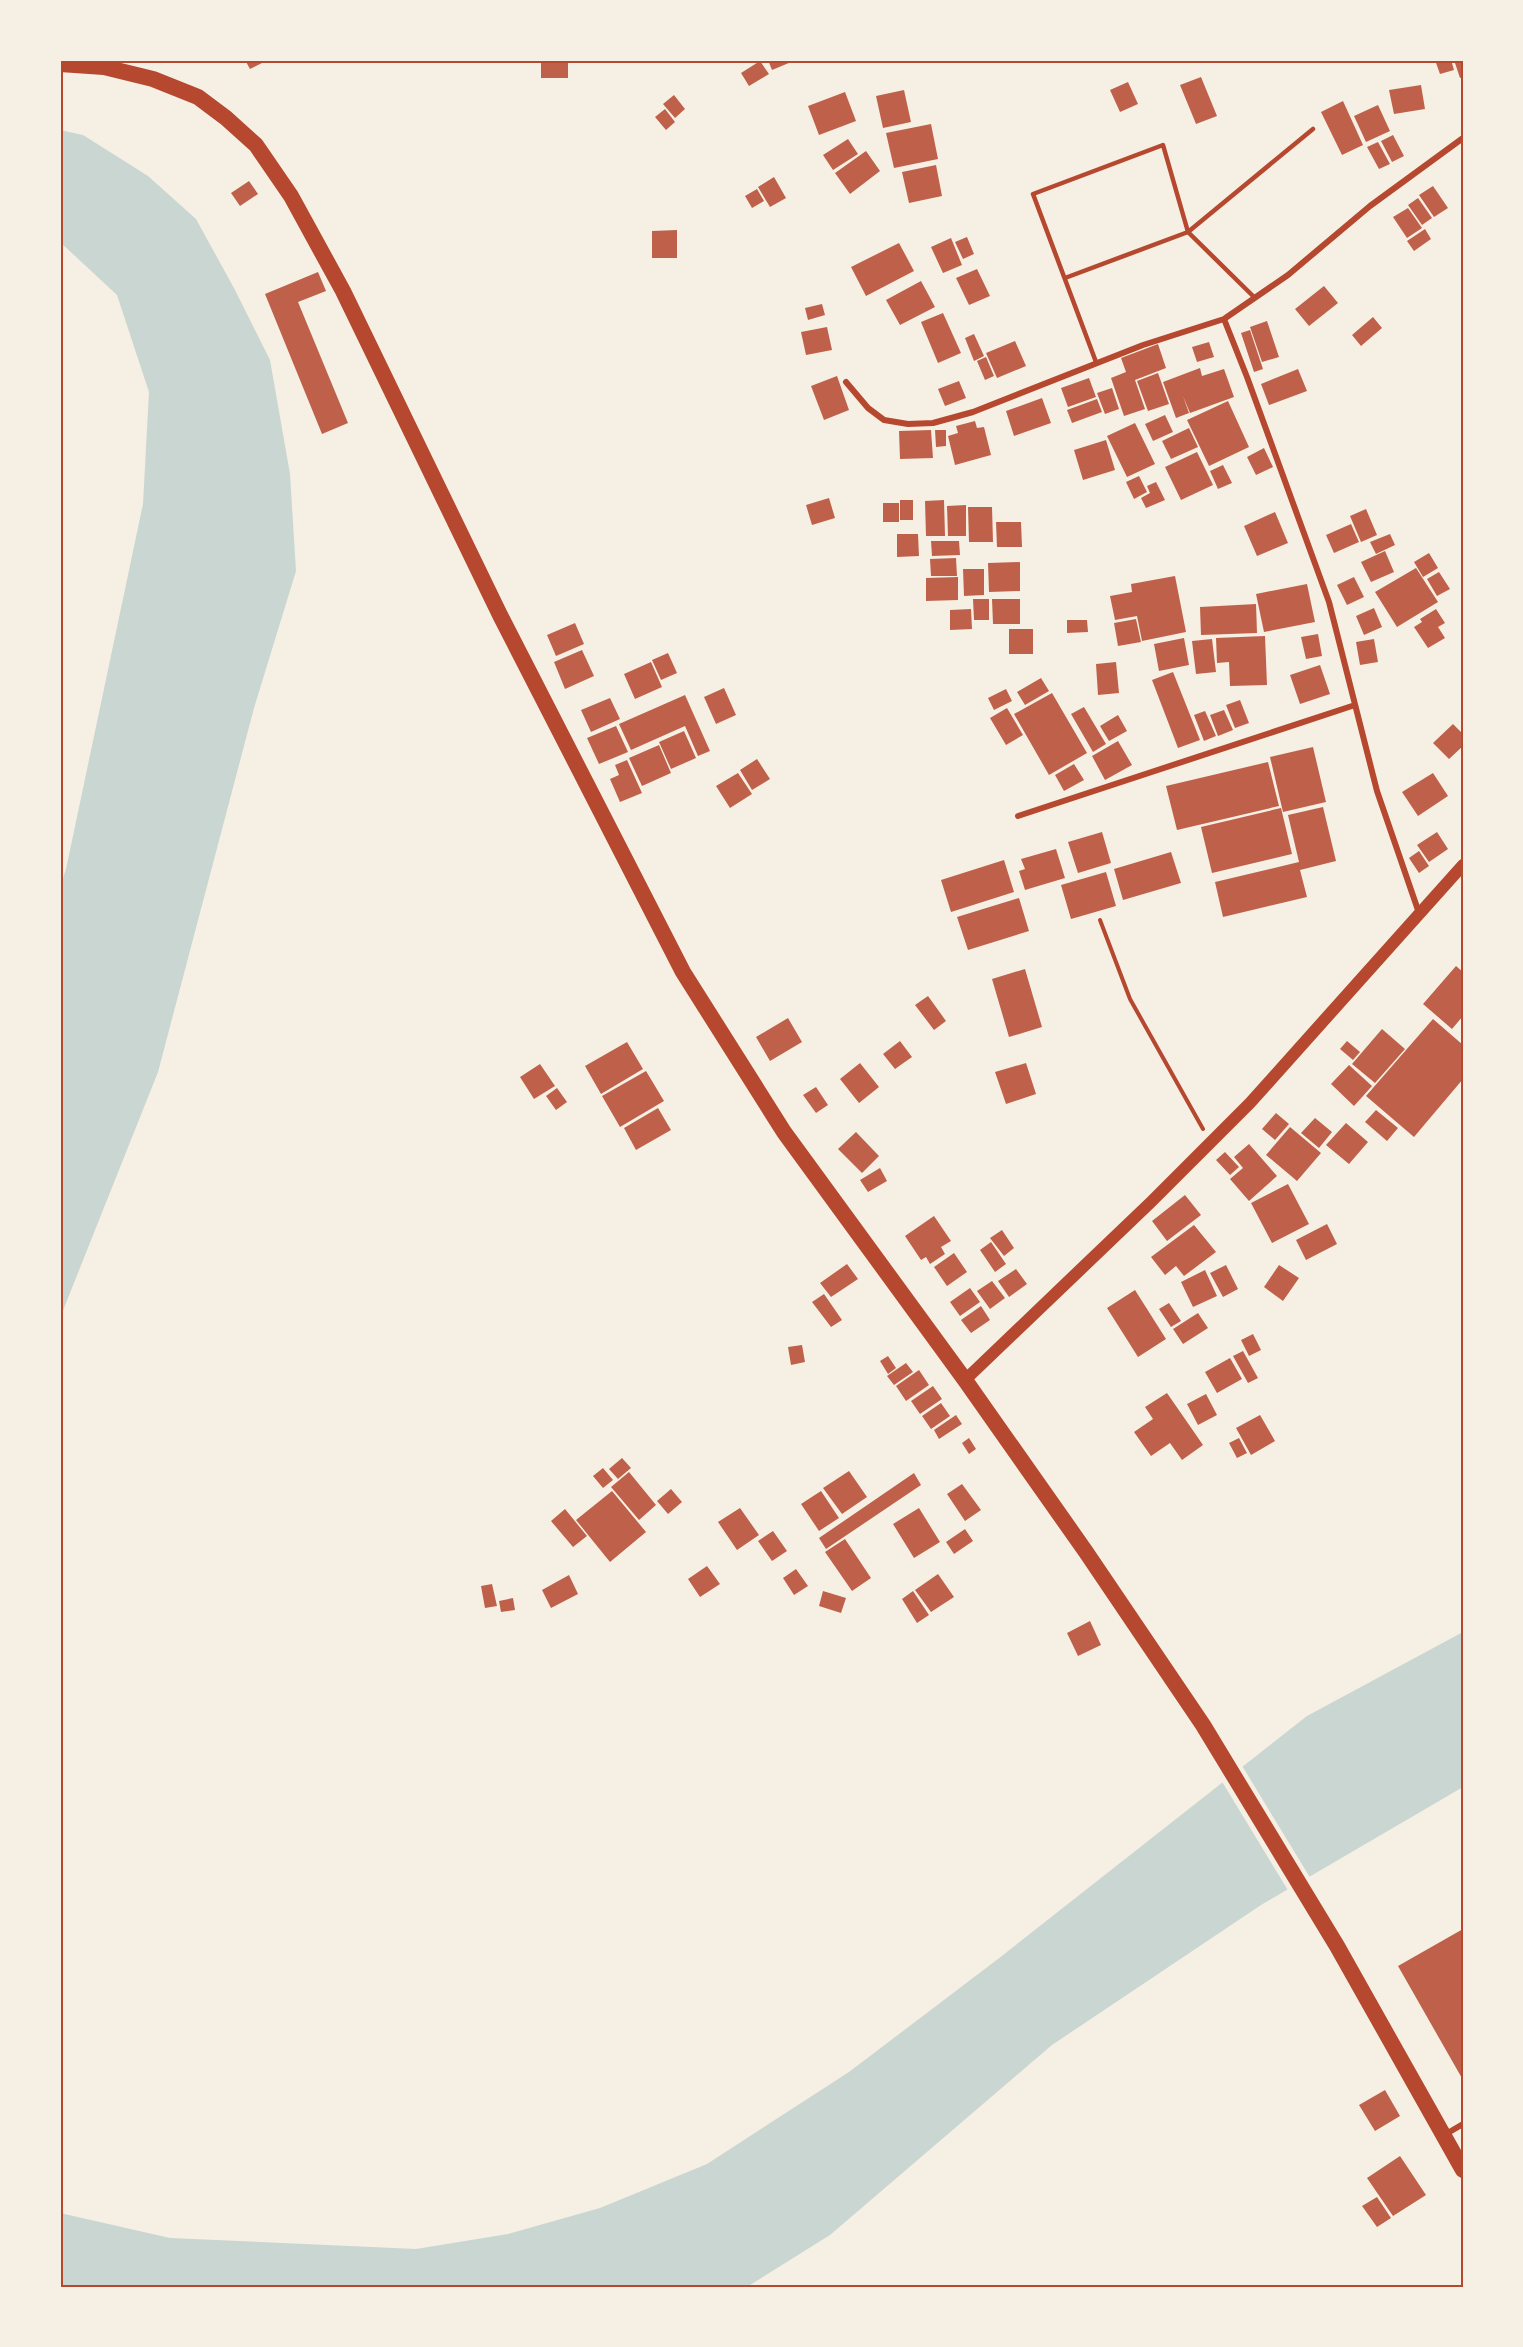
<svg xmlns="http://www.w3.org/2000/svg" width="1523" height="2347" font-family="'Crimson Pro',serif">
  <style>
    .water { fill: #c9d6d2 }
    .pier { fill: #f6efe4 }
    .building { fill: #bf614a }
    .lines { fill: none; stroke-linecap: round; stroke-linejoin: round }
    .path { stroke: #b5482f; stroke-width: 4 }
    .service { stroke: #b5482f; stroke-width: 4.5 }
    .minor { stroke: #b5482f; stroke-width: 6 }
    .secondary { stroke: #b5482f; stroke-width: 12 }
    .trunk { stroke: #b5482f; stroke-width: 16 }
    .neatline { fill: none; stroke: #b5482f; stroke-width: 2 }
  </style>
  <rect width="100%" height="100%" fill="#f6efe4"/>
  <path class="water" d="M60,130l23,5 65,41 48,43 39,71 35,70 20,114 6,97 -42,137 -96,364 -98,246v-431l6,-18 77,-365 6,-112 -32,-97 -57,-53z
    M1463,1632v155l-202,118 -209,140 -222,190 -83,52h-687v-74l110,25 246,11 92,-15 92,-26 107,-44 142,-92 149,-113 309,-243z"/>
  <path class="pier" d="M1241,1764l70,115 -22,13 -68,-112z"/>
  <path class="building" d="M245,60h16l1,3 -12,6z
    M541,60h27v18h-27z
    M768,60h28l-24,10z
    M1435,60h16l3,10 -14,4z
    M1454,60h9v17l-3,1z
    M760,61l9,13 -20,12 -8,-13z
    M1201,77l16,39 -21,8 -16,-39z
    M1128,82l10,22 -18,8 -10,-22z
    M1421,85l4,24 -31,5 -5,-24z
    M904,90l7,32 -28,6 -7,-32z
    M845,92l11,29 -37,14 -11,-29z
    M674,95l11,14 -10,9 -12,-14z
    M1343,101l20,44 -21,10 -21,-43z
    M1378,105l12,26 -24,11 -12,-26z
    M665,109l10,13 -9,8 -11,-13z
    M931,124l7,35 -44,9 -8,-35z
    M1393,135l11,21 -12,6 -11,-21z
    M848,139l10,15 -25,16 -10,-15z
    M1378,142l12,22 -11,5 -12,-22z
    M866,151l14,20 -30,23 -15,-21z
    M936,165l6,31 -33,7 -7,-31z
    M774,177l12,21 -16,9 -12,-20z
    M249,181l9,13 -18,12 -9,-13z
    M1433,186l15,22 -14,9 -15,-22z
    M757,189l7,12 -12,7 -7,-12z
    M1418,198l14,20 -10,7 -14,-20z
    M1408,208l14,20 -15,10 -14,-21z
    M1425,229l6,10 -17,12 -7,-10z
    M677,230v28h-25v-27z
    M967,237l7,17 -11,5 -8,-17z
    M951,238l11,27 -19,8 -12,-26z
    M899,243l15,28 -48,25 -15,-29z
    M977,269l13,27 -21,9 -13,-27z
    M318,272l8,19 -28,11 50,121 -26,11 -57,-140z
    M921,281l14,26 -35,18 -14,-25z
    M1324,286l14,17 -29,23 -14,-17z
    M822,304l3,11 -17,5 -3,-12z
    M943,313l18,40 -23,10 -17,-41z
    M1373,317l9,11 -21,18 -9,-11z
    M1267,321l12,36 -17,5 -12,-35z
    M827,327l5,23 -26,5 -5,-23z
    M1250,330l13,39 -9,3 -13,-39z
    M974,334l10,22 -10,5 -9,-23z
    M1015,341l11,25 -29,12 -11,-25z
    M1209,342l5,15 -17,5 -5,-15z
    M1158,344l8,24 -31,12 10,29 -21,7 -13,-38 15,-6 -5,-14z
    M986,357l8,19 -9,4 -8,-19z
    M1200,368l2,8 22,-7 10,28 -44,16 -7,-17 6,17 -13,5 -13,-36z
    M1298,369l9,22 -38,14 -8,-21z
    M1158,373l11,31 -21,7 -11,-30z
    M837,376l12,34 -25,10 -13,-34z
    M1089,378l7,19 -28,10 -7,-19z
    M959,381l7,17 -21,8 -7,-17z
    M1112,388l7,21 -14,5 -8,-21z
    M1042,398l9,25 -37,13 -8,-25z
    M1097,399l5,13 -30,11 -5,-13z
    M1228,401l21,46 -40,19 -22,-46z
    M1165,415l8,17 -20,9 -8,-17z
    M975,421l2,7 7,-1 7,28 -36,10 -7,-29 10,-3 -2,-7z
    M1135,423l20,41 -28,13 -20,-41z
    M1189,428l9,19 -27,12 -9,-18z
    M931,430l2,28 -33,1 -1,-28z
    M935,430h11v16l-10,1z
    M1106,440l9,30 -32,10 -9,-30z
    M1264,448l9,19 -17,8 -9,-18z
    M1197,452l16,33 -32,15 -16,-33z
    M1223,465l9,18 -14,6 -8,-18z
    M1139,476l8,16 -13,7 -8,-17z
    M1156,482l9,18 -19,8 -5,-10 9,-5 -3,-7z
    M829,498l6,20 -23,7 -6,-20z
    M900,500h13v20h-13z
    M944,500l1,36h-19l-1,-35z
    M883,503h16v19h-16z
    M966,505v31h-18l-1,-30z
    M968,507h24l1,35h-24z
    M1366,509l11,26 -16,7 -11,-26z
    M1275,512l13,31 -31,13 -13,-30z
    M996,522h25l1,25h-25z
    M1351,524l8,18 -25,11 -8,-18z
    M897,534h21l1,22 -22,1z
    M1390,534l5,11 -19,9 -6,-12z
    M931,541h28l1,14 -28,1z
    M1385,551l9,21 -23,10 -10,-20z
    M1429,553l9,15 -15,9 -9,-15z
    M956,558l1,18h-26l-1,-17z
    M1020,562v29l-31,1 -1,-29z
    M1416,568l22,34 -41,25 -22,-35z
    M963,569h21v26l-20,1z
    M1439,572l11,17 -13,7 -10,-17z
    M1175,576l11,56 -44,9 -5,-25 -22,4 -5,-24 22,-4 -1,-8z
    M958,577v23l-32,1v-23z
    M1354,577l10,20 -17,8 -10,-20z
    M1307,584l8,38 -51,10 -8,-38z
    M973,599h16v21h-15z
    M992,599h28v25h-27z
    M1256,604l1,29 -56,2 -1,-28z
    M1374,608l8,19 -18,8 -8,-19z
    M971,609l1,20 -22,1v-20z
    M1436,609l9,14 -7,4 7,11 -17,10 -14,-21 8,-5 -2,-3z
    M1136,619l5,23 -23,4 -4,-23z
    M1067,620h20l1,12 -21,1z
    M575,623l9,21 -28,12 -9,-21z
    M1009,629h24v25h-24z
    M1318,634l4,22 -16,3 -5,-22z
    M1265,636l2,49 -37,1 -1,-24 -12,1 -1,-25z
    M1184,638l5,27 -30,6 -5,-27z
    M1212,639l4,33 -20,2 -4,-33z
    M1374,639l4,23 -18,3 -4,-23z
    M582,650l12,26 -29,13 -11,-27z
    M668,653l9,20 -16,7 -9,-20z
    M651,662l11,25 -27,12 -11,-25z
    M1116,662l3,31 -21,2 -2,-31z
    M1320,665l10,29 -30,10 -10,-29z
    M1173,672l27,68 -22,8 -26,-68z
    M1041,678l8,13 -24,14 -8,-13z
    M724,688l12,27 -20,9 -12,-27z
    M1006,689l6,12 -18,9 -6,-12z
    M1052,693l35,60 -38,22 -35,-61z
    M685,695l25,56 -12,5 -13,-30 -54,24 -12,-26z
    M610,698l10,21 -29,13 -10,-22z
    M1240,700l9,23 -14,5 -9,-23z
    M1084,707l22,37 -13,8 -22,-38z
    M1007,708l16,27 -17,10 -16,-27z
    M1224,710l9,20 -15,6 -8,-21z
    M1205,711l11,25 -12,5 -10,-26z
    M1118,715l9,16 -18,10 -9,-15z
    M1453,724l10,10v12l-14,13 -16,-16z
    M616,726l12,26 -29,12 -12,-26z
    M684,731l12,27 -25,11 -12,-27z
    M1118,741l14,24 -27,15 -13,-24z
    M659,745l12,28 -29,13 -13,-28z
    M1313,747l13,55 -43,10 -13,-55z
    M757,759l13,20 -18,11 -12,-20z
    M627,760l15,33 -22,9 -10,-23 9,-4 -4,-10z
    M1268,762l11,44 -102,24 -11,-44z
    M1074,764l10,16 -20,11 -9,-16z
    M738,773l14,21 -22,14 -14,-22z
    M1433,773l15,23 -30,20 -16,-24z
    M1323,807l13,54 -36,9 7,27 -84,20 -8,-35 84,-20 -11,-47z
    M1281,808l11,46 -80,19 -11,-46z
    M1102,832l9,31 -33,10 -10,-31z
    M1437,832l11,17 -19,13 -12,-17z
    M1056,849l9,29 -40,12 -6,-19 6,-2 -4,-10z
    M1419,851l10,15 -10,7 -10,-15z
    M1171,852l10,31 -58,17 -9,-31z
    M1004,860l10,32 -63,20 -10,-32z
    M1106,872l10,34 -45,13 -10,-34z
    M1019,898l10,33 -61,19 -11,-33z
    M1456,966l7,6v44l-11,13 -29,-25z
    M1025,969l17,58 -33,10 -17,-58z
    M928,996l18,25 -12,9 -19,-25z
    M788,1018l14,24 -32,19 -14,-24z
    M1433,1019l30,26v34l-49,58 -48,-41z
    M1382,1029l23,20 -30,34 -23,-19z
    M900,1041l12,16 -17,12 -12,-15z
    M1347,1041l13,11 -7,8 -13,-11z
    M627,1042l16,27 -42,25 -16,-28z
    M860,1063l19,24 -20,16 -19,-24z
    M1026,1063l10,31 -30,10 -11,-32z
    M540,1064l15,22 -21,13 -14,-22z
    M1349,1065l23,21 -18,20 -23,-22z
    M646,1071l18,30 -44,26 -18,-31z
    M816,1087l12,18 -12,8 -13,-18z
    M557,1088l10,14 -11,8 -10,-14z
    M658,1108l13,22 -35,20 -12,-22z
    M1376,1110l22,18 -11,13 -22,-19z
    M1276,1113l13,11 -14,16 -13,-11z
    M1315,1118l17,14 -13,16 -18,-15z
    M1346,1123l22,19 -19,22 -23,-19z
    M1290,1127l31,26 -24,28 -31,-26z
    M856,1132l23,24 -17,17 -24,-24z
    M1249,1144l28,32 -28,25 -19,-22 13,-11 -9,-11z
    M1225,1152l14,15 -9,8 -14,-15z
    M880,1168l7,13 -19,11 -8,-12z
    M1288,1184l21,40 -37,19 -21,-40z
    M1185,1195l16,20 -34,26 -15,-20z
    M934,1216l17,25 -10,6 4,7 -15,10 -4,-7 -5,3 -16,-24z
    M1327,1224l10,20 -31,16 -10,-20z
    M1194,1225l22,27 -32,24 -8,-10 -11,9 -14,-18z
    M1002,1230l12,18 -10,8 -14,-18z
    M991,1242l15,22 -11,8 -15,-22z
    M954,1253l13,19 -20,14 -13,-19z
    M847,1264l11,15 -27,18 -11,-14z
    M1226,1265l12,24 -15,8 -13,-24z
    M1279,1265l20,13 -16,23 -19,-14z
    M1016,1269l11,15 -18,13 -11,-16z
    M1205,1270l12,26 -24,11 -12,-25z
    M992,1281l13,17 -15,11 -13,-18z
    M970,1288l10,14 -20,14 -10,-14z
    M1135,1290l31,49 -28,18 -31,-49z
    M824,1294l18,26 -11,7 -19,-25z
    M1169,1303l12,18 -10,6 -12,-18z
    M981,1306l9,14 -19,13 -10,-13z
    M1198,1313l10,15 -25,16 -10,-15z
    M1253,1334l8,16 -12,6 -8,-16z
    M802,1345l3,17 -14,3 -3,-18z
    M1243,1351l15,27 -10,5 -15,-27z
    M888,1356l8,12 -8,6 -8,-13z
    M1230,1358l12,21 -25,14 -12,-21z
    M906,1363l7,9 -19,13 -7,-9z
    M919,1370l10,15 -23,16 -10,-15z
    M933,1386l9,13 -22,15 -9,-13z
    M1167,1393l36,52 -21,15 -12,-17 -19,13 -17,-24 19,-13 -8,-12z
    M1206,1394l11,21 -19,10 -11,-21z
    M941,1403l9,13 -19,13 -9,-13z
    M956,1415l6,9 -23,15 -5,-9z
    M1260,1415l15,26 -24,14 -15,-27z
    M969,1438l7,11 -7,5 -7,-11z
    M1239,1438l8,15 -10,5 -8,-15z
    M622,1458l9,10 -13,11 -9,-10z
    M603,1468l10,12 -10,8 -10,-12z
    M849,1471l18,26 -25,17 -19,-26z
    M629,1472l27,33 -17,15 -28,-33z
    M914,1473l7,12 -95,64 -7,-11z
    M962,1484l19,26 -16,11 -18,-27z
    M671,1489l11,13 -14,12 -11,-13z
    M612,1491l34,41 -36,30 -34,-42z
    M821,1491l18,27 -20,13 -18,-27z
    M740,1508l19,27 -22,15 -19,-28z
    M919,1508l21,34 -26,16 -21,-34z
    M565,1509l22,27 -14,11 -22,-26z
    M965,1529l8,12 -19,13 -8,-12z
    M773,1531l14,20 -15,10 -14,-20z
    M845,1539l26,39 -19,13 -27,-39z
    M707,1566l13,18 -20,13 -12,-18z
    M796,1569l12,17 -14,9 -11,-17z
    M938,1574l16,23 -23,15 -16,-22z
    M569,1575l9,19 -27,14 -9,-18z
    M492,1584l5,22 -12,2 -4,-22z
    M823,1591l23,7 -5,15 -22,-7z
    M913,1591l16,24 -12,8 -15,-24z
    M513,1598l2,12 -14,2 -2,-11z
    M1090,1621l11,24 -23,11 -11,-23z
    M1463,1929v151l-65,-114z
    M1385,2090l15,26 -25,15 -16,-26z
    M1400,2156l26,39 -33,21 -26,-38z
    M1377,2197l14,21 -14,9 -15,-21z"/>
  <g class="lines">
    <path class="path" d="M1100,920l30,79 73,130"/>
    <path class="service" d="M1065,278l123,-46 125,-103
      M1096,362l-63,-168 130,-49 25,87 66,65"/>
    <path class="minor" d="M1224,319l23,58 82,225 48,189 42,122
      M846,382l22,26 16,12 24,4 25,-1 40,-11 170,-67 81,-26 64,-44 82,-69 93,-68
      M1018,816l337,-111
      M1446,2134l17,-10"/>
    <path class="secondary" d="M965,1380l186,-178 99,-99 213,-238"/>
    <path class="trunk" d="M60,64l44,3 49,12 45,18 28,21 30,27 35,51 52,95 157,324 183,357 101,160 181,248 121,172 117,173 134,221 126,224"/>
  </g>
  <rect width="1523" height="2347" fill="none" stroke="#f6efe4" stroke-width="123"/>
  <rect x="62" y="62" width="1400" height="2224" class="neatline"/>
</svg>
